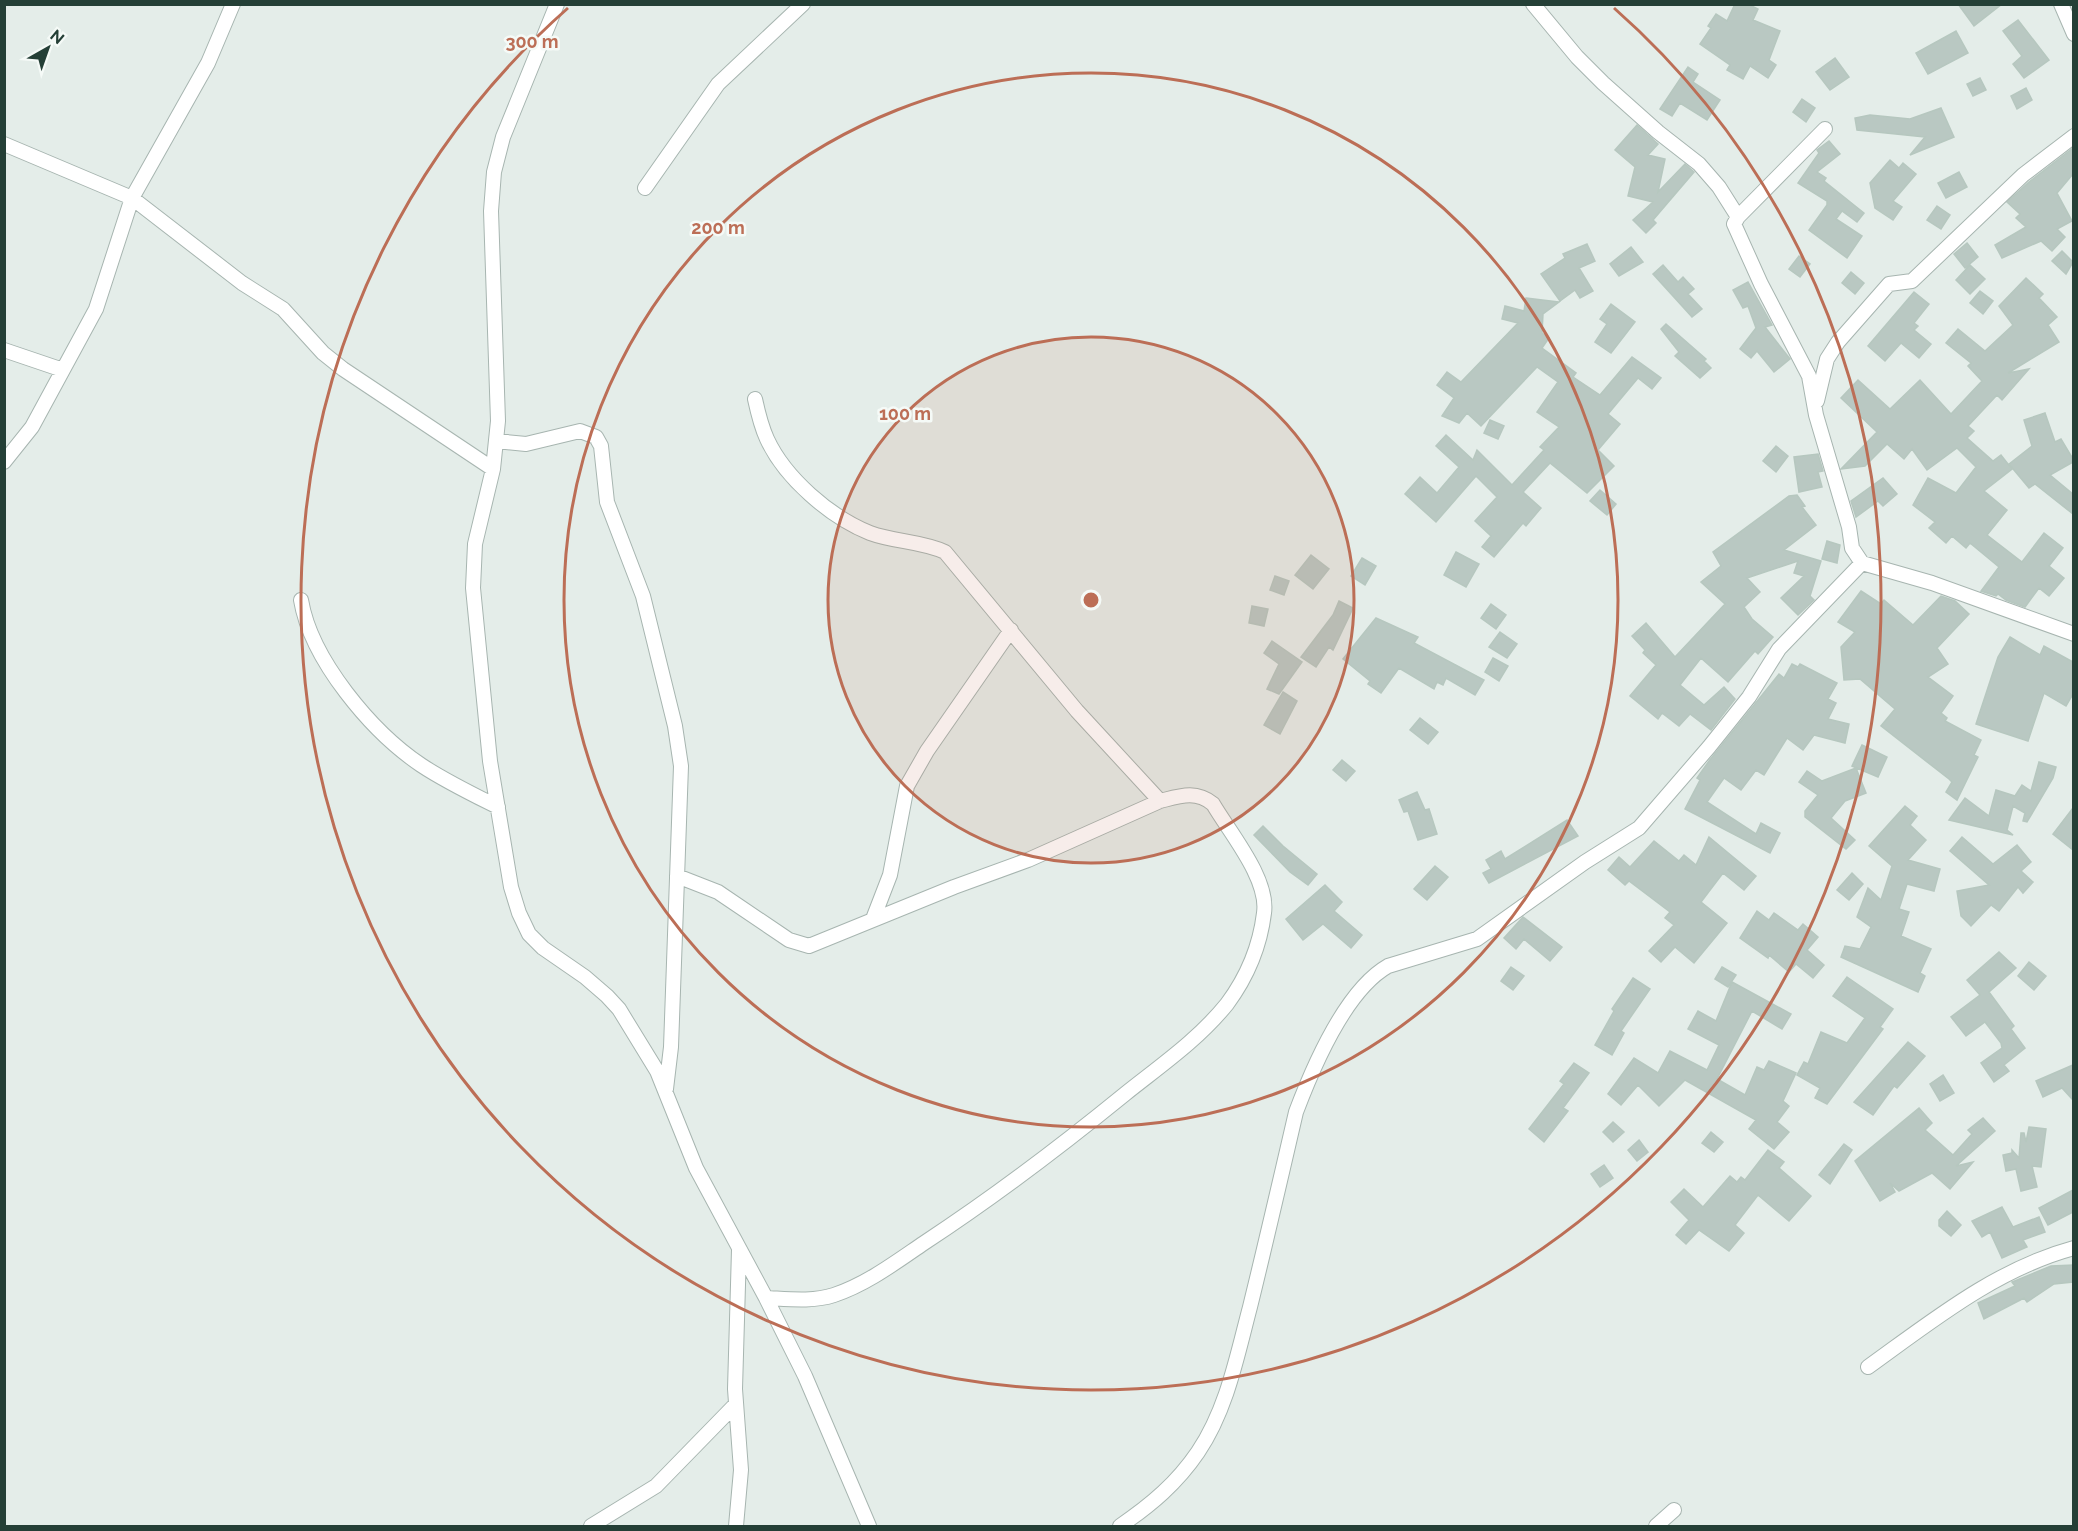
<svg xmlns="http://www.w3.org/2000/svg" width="2078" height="1531" font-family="Raleway,sans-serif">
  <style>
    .building { fill: #b9c8c2; stroke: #b6c7bf; stroke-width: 1.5 }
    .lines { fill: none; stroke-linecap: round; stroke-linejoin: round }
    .minor-casing { stroke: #a7b5b0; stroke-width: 16 }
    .minor { stroke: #fff; stroke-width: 14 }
    .ring { fill: none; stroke: #bc6e56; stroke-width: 3 }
    .centre { fill: #bc6e56; stroke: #f5faf7; stroke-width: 3 }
    .ring-label { font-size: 18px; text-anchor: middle; font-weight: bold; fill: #bc6e56; stroke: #f5faf7; stroke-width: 5; stroke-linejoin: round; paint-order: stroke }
  </style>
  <rect width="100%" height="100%" fill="#e4ede9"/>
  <path class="building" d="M1735,4h13l10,5 -5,11 27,11 -11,29 7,5 -8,13 -18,-12 -7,13 -16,-9 3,-5 -30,-21 11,-16 -3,-2 8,-12 11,7z
    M1958,4h44l-28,22z
    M2018,20l31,40 -25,18 -11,-14 9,-8 -19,-25z
    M1956,31l12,22 -40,21 -12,-21z
    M1835,58l14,19 -19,13 -14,-18z
    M1688,67l10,7 -5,8 27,18 -13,20 -27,-17 -8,13 -12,-7z
    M1980,78l6,12 -13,6 -6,-12z
    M2026,88l6,12 -15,9 -6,-13z
    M1802,99l13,9 -9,14 -13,-10z
    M1941,108l13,29 -44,18 15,-18 -68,-7 -2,-12 15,-3 40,4z
    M1637,125l21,19 -10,11 17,4 -7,33 27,-28 9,8 -41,48 3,3 -10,10 -13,-13 20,-18 -25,-6 7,-29 -20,-17z
    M1829,141l11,13 -23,18 9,6 -2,3 40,32 -7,9 -15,-11 -6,8 26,17 -15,22 -38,-28 18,-25v-4l-29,-18 21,-30 -2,-3z
    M2073,148v26l-16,19 15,28 -15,8 8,8 -13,14 -11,-10 -39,17 -7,-13 31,-18 -10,-9 4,-4 -13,-12 22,-20z
    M1890,160l9,8 4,-5 13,11 -23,27 9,6 -9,13 -18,-12 -5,-25z
    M1959,172l8,15 -21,11 -8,-15z
    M1937,206l13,9 -9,14 -14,-9z
    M1967,243l11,14 -13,11 -11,-14z
    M1587,244l8,17 -16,7 14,23 -13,7 -5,-8 -15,11 -19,-27 24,-16 -2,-4z
    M1631,247l12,15 -24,14 -9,-12z
    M2062,251l11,11 -7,12 -14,-13z
    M1799,256l11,8 -10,13 -11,-8z
    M1663,265l15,17 5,-5 11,12 -6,5 14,15 -10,8 -39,-43z
    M1970,265l15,14 -15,15 -14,-14z
    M1851,272l13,11 -9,11 -13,-11z
    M2026,278l17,16 -4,4 18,19 -9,8 11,17 -51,31 21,-4 -27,31 -5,-5 -29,31 6,5 -7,7 26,23 8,-6 11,14 -28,22 23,19 -20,25 35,27 22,-29 19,15 -14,18 15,12 -15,18 -10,-8 -14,19 -19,-7 -8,-6 -2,2 -15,-5 18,-24 -29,-24 -4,5 -14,-12 -6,7 -17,-15 6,-6 -22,-17 15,-27 28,15 20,-26 -19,-19 -30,22 -15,-21 -8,10 -17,-15 -22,22 -24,3 36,-37 -36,-34 17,-18 32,29 30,-29 31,34 31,-33 -14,-15 3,-3 -25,-20 12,-14 27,22 28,-26 -14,-19z
    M1748,282l24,43 -7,2 25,32 -16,13 -17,-21 -6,7 -11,-9 16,-21 -8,-22 -5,2 -10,-18z
    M1980,291l13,10 -10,13 -13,-11z
    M1914,292l15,12 -15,19 4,3 -4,4 17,14 -12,14 -18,-15 -16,18 -17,-15z
    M1526,298l33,4 -16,12 -1,19 7,5 -7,10 34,25 -3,4 27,18 32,-38 29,21 -9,11 -14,-11 -30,36 12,10 -22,26 16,16 -27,27 -37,-30 -27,29 18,16 -15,18 -3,-3 -29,34 -12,-10 9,-11 -16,-15 22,-24 -21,-21 -40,46 -31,-28 15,-17 17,16 22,-26 -23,-21 10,-11 27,25 4,-10 35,35 32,-35 -4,-3 19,-20 -22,-15 21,-30 -21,-15 -56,59 -14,-13 -8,10 -17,-7 12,-18 -17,-13 10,-13 14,10 57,-59 -16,-4 3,-13 19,5z
    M1611,304l24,18 -24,31 -16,-11 12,-18 -7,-5z
    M1666,324l40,35 -2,2 7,7 -11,10 -25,-22 4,-4 -18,-23z
    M2045,413l10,29 6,-3 12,20v3l-23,13 23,19v20l-38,-30 -6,4 -20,-24 23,-18 -8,-26z
    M1490,420l14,6 -6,13 -14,-6z
    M1776,446l12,10 -12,16 -13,-11z
    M1818,454l5,17 -5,1 4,15 -23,5 -5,-35z
    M1883,478l14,16 -14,12 -5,-5 -22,16 -5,-16z
    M1600,490l16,14 -9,11 -17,-14z
    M1797,495l8,11 -3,1 14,18 -32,25 37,11 -11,35 4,4 -16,15 -17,-17 23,-22 -10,-3 4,-12 -51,17 13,14 -16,15 8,12 21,18 -15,17 -3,-3 -27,31 -27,-24 -21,27 24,20 20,-18 11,12 -24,31 -21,-16 -11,12 -17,-13 -4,6 -28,-23 26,-31 -13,-12 2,-3 -13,-14 14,-13 29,34 50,-53 -24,-22 20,-16 -8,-14 76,-56z
    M1827,541l13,4 -3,18 -15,-4z
    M1456,552l23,12 -13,23 -22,-12z
    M1311,555l18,14 -16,20 -18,-14z
    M1362,558l14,8 -11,19 -14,-9z
    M1275,576l14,5 -5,14 -14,-5z
    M1861,591l20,13 3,-4 29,25 28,-29 14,5 14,13 -32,34 11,16 -20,13 25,19 -12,17 6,5 -2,3 36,19 -7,15 4,2 -21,43 -11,-8 6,-10 -3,-3 -68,-53 14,-17 -35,-30 -16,1 -3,-33 14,-15 -17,-10z
    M1339,601l14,7 -20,42 -4,-3 -13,20 -15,-10 32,-42z
    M1491,604l15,11 -10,14 -15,-11z
    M1252,606l16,3 -4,17 -15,-3z
    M1376,618l42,19 -4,6 70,37 -9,15 -29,-17 -3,7 -6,-3 -3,7 -35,-21 -18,25 -13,-9 2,-3 -27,-22z
    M1500,632l17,12 -10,14 -18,-11z
    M2010,637l30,18 4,-9 29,16v32l-7,12 -22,-13 -16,48 -52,-17 22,-67z
    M1272,641l30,21 -23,32 -12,-5 12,-25 -15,-11z
    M1493,658l15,8 -9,15 -14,-9z
    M1792,664l6,3 2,-3 37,19 -9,16 8,4 -8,16 21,5 -4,19 -31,-8 -11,15 -16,-12 -23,37 -8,-5 -15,20 -17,-12 -17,24 49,32 5,-11 19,10 -10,20 -85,-44 15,-29 -3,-2 12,-17 70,-87 5,4z
    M1283,692l14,9 -17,33 -16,-9z
    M1420,718l18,14 -10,12 -18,-14z
    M1862,745l25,12 -9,20 -26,-11z
    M1342,760l13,11 -9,10 -13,-11z
    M2039,762l17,5 -3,11 -26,44 -4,-1 2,-8 -12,-7 -6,24 6,5 -64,-15 16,-22 24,18 7,-26 19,6 7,-11 9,6z
    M1856,768l10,25 -21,8 -14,17 24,22 -9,9 -41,-32v-6l13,-16 -19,-13 8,-11 15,10z
    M1417,792l8,18 4,-1 8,25 -19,6 -10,-29 -4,1 -5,-12z
    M1905,806l12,10 -7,9 16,15 -18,20 32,9 -6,22 -27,-7 -8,25 10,3 -8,24 30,13 -11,24 5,3 -7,16 -77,-35 4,-11 15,3 11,-22 -14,-10 11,-29 13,12 11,-34 -23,-20z
    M2073,808v42l-20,-16z
    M1567,820l11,16 -89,47 -6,-10 8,-4 -5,-9 15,-9 4,8z
    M1263,826l20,20 34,28 -9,11 -18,-13 -36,-37z
    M1709,837l47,39 -12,14 -21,-17 -22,29 26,21 -33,40 -19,-16 -14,15 -12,-11 25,-26 -9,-7 5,-6 -41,-31 -4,4 -17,-15 11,-13 11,10 24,-26 25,20 5,-6 12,10z
    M1962,837l31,27 24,-19 14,17 -10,9 12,11 -10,11 -5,-6 -19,24 -8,-6 -20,21 -10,-10 -4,-25 32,-6 -39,-34z
    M1435,866l13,11 -21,23 -13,-11z
    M1852,873l11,11 -14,16 -12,-10z
    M1325,885l17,17 -8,9 28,24 -11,13 -28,-24 -20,16 -17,-21z
    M1757,911l12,9 5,-7 24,17 5,-6 15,13 -11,13 17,15 -11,13 -17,-14 -7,8 -20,-17 -1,3 -28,-20z
    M1523,917l39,30 -12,14 -26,-22 -8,10 -12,-11z
    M1999,952l17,16 -27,24 25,34 -3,3 14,19 -21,17 5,6 -15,11 -13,-19 21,-15 -1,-5 -16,-21 -19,14 -15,-19 29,-22 -13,-15z
    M2029,962l17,14 -12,14 -16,-14z
    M1511,967l13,9 -11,14 -12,-9z
    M1722,967l14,8 -8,12 -13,-8z
    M1847,977l46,32 -13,18 3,2 -56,75 -12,-6 5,-10 -23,-13 7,-13 4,2 13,-32 26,11 18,-25 -32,-22z
    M1633,978l17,11 -29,42 3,2 -12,22 -17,-10 19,-34 -2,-2z
    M1732,982l59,32 -9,15 -30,-18 -35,68 28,16 12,-28 7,3 5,-9 27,12 -13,28 6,5 -12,16 12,10 -15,17 -25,-20 7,-9 -71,-40 -26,26 -21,-21 -17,20 -13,-11 26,-36 24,15 12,-22 37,19 12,-25 -31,-16 10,-18 18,10z
    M1908,1042l17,14 -28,32 -3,-2 -21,29 -19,-13z
    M1574,1063l15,10 -26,35 5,3 -24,31 -15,-13 35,-45 -4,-3z
    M2073,1065v35l-11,-12 -19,9 -7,-16z
    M1943,1075l11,18 -14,8 -10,-17z
    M1919,1108l13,15 -7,7 28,25 19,-21 -4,-4 15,-12 12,13 -39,35 17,-4 -23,27 -18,-16 -33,18 -9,-8 5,9 -15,9 -25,-40z
    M1613,1122l11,10 -11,10 -10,-10z
    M2029,1127l17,2 -5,38 -9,-1 5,21 -16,4 -5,-22 -10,2 -3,-16 9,-2v-3l7,8 2,-25h3l2,9z
    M1711,1132l12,10 -9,10 -12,-9z
    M1639,1140l9,12 -11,9 -9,-11z
    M1844,1144l8,6 -22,34 -11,-9z
    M1768,1150l16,12 -5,6 32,28 -22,25 -31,-26 -23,30 9,8 -15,18 -30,-21 -13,14 -10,-9 13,-15 -18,-18 13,-13 19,18 27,-31 7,6 4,-5 4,3z
    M1604,1165l9,13 -13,9 -9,-13z
    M2073,1190v22l-25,13 -9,-17z
    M2002,1207l11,20 26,-10 6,15 -22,8 4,7 -25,11 -12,-26 -8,5 -10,-16z
    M1947,1211l14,14 -10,11 -12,-10v-6z
    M2073,1265v17l-19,2 -27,18 -3,-4 -40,21 -6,-16 37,-17 -3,-4 39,-16z"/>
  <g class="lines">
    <g class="minor-casing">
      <path id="minor" d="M557,4l-54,133 -9,35 -3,39 7,210 -5,48 -18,75 -2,44 17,173 21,126 8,26 10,21 14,14 42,29 22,19 12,13 38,62 39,97 70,130 39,78 64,150
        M1533,4l44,53 26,26 55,49 41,32 20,23 19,30
        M2061,4l13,30
        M1825,129l-87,88 -4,7 27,60 48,92 7,39 33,112 3,21 10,15 70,20 142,51
        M4,144l128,54 110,85 41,26 40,44 20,16 150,100
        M645,188l73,-104 85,-80
        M4,350l59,20
        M755,399c3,14 6,27 12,40 18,39 63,78 103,94 24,9 51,8 75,19l132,159 83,90
        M1817,401l10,-42 11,-17 51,-58 23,-3 111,-106 51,-39
        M496,441l30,3 54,-13 16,6 5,9 6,56 36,94 32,130 6,40 -10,281 -5,42
        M4,462l28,-35 64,-118 36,-111 76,-135 25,-59
        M301,600c10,60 71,132 120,165 24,16 51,29 77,42
        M677,876l41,16 71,48 20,6 145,-59 74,-27 132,-59c20,-5 36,-11 53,3 17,29 56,75 51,109 -4,33 -17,64 -37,91 -29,36 -67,62 -102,90 -65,53 -131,103 -201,149 -28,19 -57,41 -90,52 -21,7 -46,4 -68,3
        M873,919l17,-44 17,-89 20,-35 84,-121
        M1868,1367c64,-46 128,-98 206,-119
        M591,1526l65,-40 80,-82
        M736,1526l5,-56 -6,-81 4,-139
        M1120,1526c31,-21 57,-43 78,-74 29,-43 39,-96 52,-145 16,-65 31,-130 46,-195 17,-45 50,-122 92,-146l89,-27 108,-77 54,-34 70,-81 40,-50 30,-48 83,-86
        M1656,1526l18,-16"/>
    </g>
    <use href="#minor" class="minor"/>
  </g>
  <circle cx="1091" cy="600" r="263" fill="#bc6e56" fill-opacity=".12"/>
  <g class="ring">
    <circle cx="1091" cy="600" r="263"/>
    <circle cx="1091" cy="600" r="527"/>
    <path d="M1614 8A790 790 0 1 1 568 8"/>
  </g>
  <circle cx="1091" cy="600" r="9" class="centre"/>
  <g class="ring-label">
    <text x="532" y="48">300 m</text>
    <text x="718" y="234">200 m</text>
    <text x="905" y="420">100 m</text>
  </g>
  <rect width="2078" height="1531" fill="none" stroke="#243f36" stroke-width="12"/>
  <g transform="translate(48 48) rotate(40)" stroke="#f5faf7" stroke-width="4.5" paint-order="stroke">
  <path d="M0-4.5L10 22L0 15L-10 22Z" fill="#243f36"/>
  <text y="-9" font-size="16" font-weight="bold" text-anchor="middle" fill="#243f36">N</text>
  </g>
</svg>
